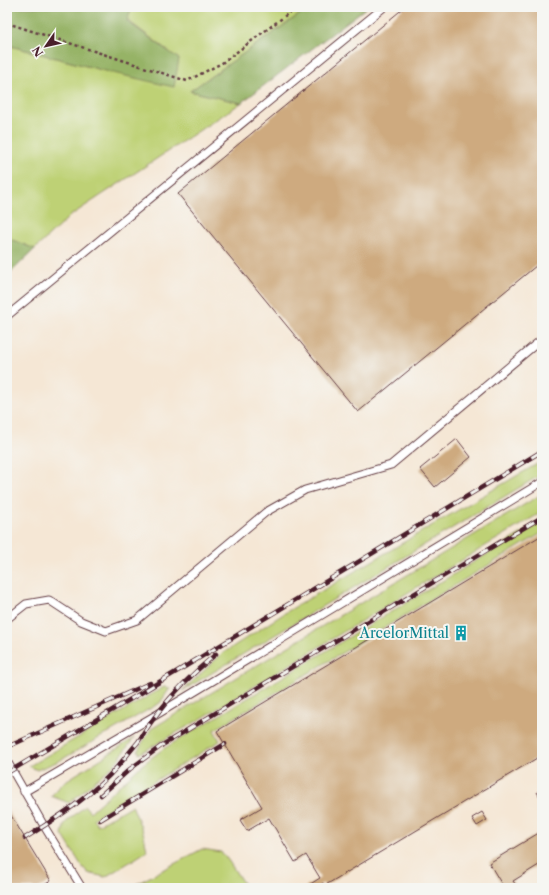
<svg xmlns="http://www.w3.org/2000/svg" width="549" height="895" font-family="'Libre Caslon Text',serif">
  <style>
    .green { fill: #bed174; stroke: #847850 }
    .forest { fill: #96b366; stroke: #706948 }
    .building { fill: #ceaa7f }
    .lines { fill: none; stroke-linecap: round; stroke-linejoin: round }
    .lane-casing { stroke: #643d44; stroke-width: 9 }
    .path { stroke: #643d44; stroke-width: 2.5; stroke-dasharray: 3 3; stroke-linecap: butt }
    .lane { stroke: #fff; stroke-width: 7 }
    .rail-casing { stroke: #4a1f2b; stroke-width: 4.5 }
    .rail { stroke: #f6f6f2; stroke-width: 3; stroke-dasharray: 9; stroke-linecap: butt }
    .labels { text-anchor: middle; stroke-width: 4; stroke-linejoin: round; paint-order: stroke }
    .culture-label { font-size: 14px; fill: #0d838f; stroke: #f6f6f2; text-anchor: end }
  </style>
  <rect width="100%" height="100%" fill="#f6f6f2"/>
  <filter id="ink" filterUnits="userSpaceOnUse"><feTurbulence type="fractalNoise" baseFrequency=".025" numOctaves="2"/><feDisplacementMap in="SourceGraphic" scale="8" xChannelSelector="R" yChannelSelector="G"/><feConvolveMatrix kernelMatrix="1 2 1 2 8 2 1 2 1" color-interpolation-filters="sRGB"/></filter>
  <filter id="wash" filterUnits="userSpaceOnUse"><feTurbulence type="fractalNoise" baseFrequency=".012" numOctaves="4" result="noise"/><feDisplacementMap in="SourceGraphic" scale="16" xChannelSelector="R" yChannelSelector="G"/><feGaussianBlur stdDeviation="0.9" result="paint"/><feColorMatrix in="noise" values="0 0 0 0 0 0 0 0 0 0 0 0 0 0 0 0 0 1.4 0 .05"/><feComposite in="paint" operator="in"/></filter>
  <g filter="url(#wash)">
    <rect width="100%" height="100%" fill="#f5e7d5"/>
    <path class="green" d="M132,7h178l-120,84 51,12 -171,113 -35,33 -28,-11v-193l102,27 70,-13 -52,-39z
      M542,461v13l-360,217 41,-38 65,-42 143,-85z
      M542,494v18l-128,77 -215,131 -60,34 -1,-4 13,-21z
      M542,521v12l-328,197 6,11 -127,78 5,6 34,-20 12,30 3,16 -17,11 -25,15 -17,-4 -7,-8 -19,-31 3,-11 20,-17 5,6 52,-47 21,-16z
      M164,687l6,1 -10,15 -101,58 -22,9 -8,-4z
      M134,738l-19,26 -46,39 -18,-7 13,-14z
      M202,849l19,3 7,8 17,26 -3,2h-113z"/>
    <path class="forest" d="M7,7h125l-5,14 52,38 -5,28 -65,-15 -102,-27z
      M310,7h57l-126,96 -51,-12z
      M7,238l28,11 -28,27z"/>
    <g id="blocks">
      <path class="building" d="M405,7h137v254l-184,151 -180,-218z
        M457,439l14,18 -36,30 -15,-18z
        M542,535v220l-218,131 -1,-3 -8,5h-11l16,-10 -14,-23 -11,7 -26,-44 -22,13 -7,-11 22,-13 -45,-76z
        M542,789v12l-5,-9z
        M7,809l44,72 -12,7h-32z
        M482,812l5,8 -10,6 -5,-8z
        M542,831v32l-29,18 5,7h-14l-15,-25z"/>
    </g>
  </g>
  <g filter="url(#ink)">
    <use href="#blocks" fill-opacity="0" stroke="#643d44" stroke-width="1"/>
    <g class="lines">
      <g class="lane-casing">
        <path id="lane" d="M7,316l377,-309
          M7,619l19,-15 23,-4 32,21 25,10 31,-11 129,-108 39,-22 86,-25 151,-126
          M7,761l37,65 38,62
          M24,792l132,-77 386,-233"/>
      </g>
      <path class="path" d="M7,23l180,58 35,-18 75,-56"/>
      <use href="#lane" class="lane"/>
      <g class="rail-casing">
        <path id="rail" d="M7,747l143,-64
          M7,773l174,-104 361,-218
          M101,795l29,-26 34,-25 378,-227
          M100,820l125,-76
          M25,838c33,-21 67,-42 93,-72 7,-8 13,-16 20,-24 6,-9 12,-19 19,-28 17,-22 37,-42 59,-60"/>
      </g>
      <use href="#rail" class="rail"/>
    </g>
  </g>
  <defs>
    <g id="building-bare" transform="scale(1.2)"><path d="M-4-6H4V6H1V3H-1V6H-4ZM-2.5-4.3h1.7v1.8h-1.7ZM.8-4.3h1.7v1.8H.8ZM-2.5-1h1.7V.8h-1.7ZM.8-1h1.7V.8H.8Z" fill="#0f9aa8" stroke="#f6f6f2" stroke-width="2.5" paint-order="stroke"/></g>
  </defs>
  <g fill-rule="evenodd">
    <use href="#building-bare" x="461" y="633"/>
  </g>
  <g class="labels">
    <g class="culture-label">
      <text x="449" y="638">ArcelorMittal</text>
    </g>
  </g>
  <rect width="549" height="895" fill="none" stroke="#f6f6f2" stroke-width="24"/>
  <g transform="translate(46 46) rotate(236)" stroke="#f6f6f2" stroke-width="3" paint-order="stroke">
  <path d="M0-3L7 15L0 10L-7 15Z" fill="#4a1f2b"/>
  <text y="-6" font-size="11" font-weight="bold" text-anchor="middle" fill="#4a1f2b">N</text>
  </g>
</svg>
